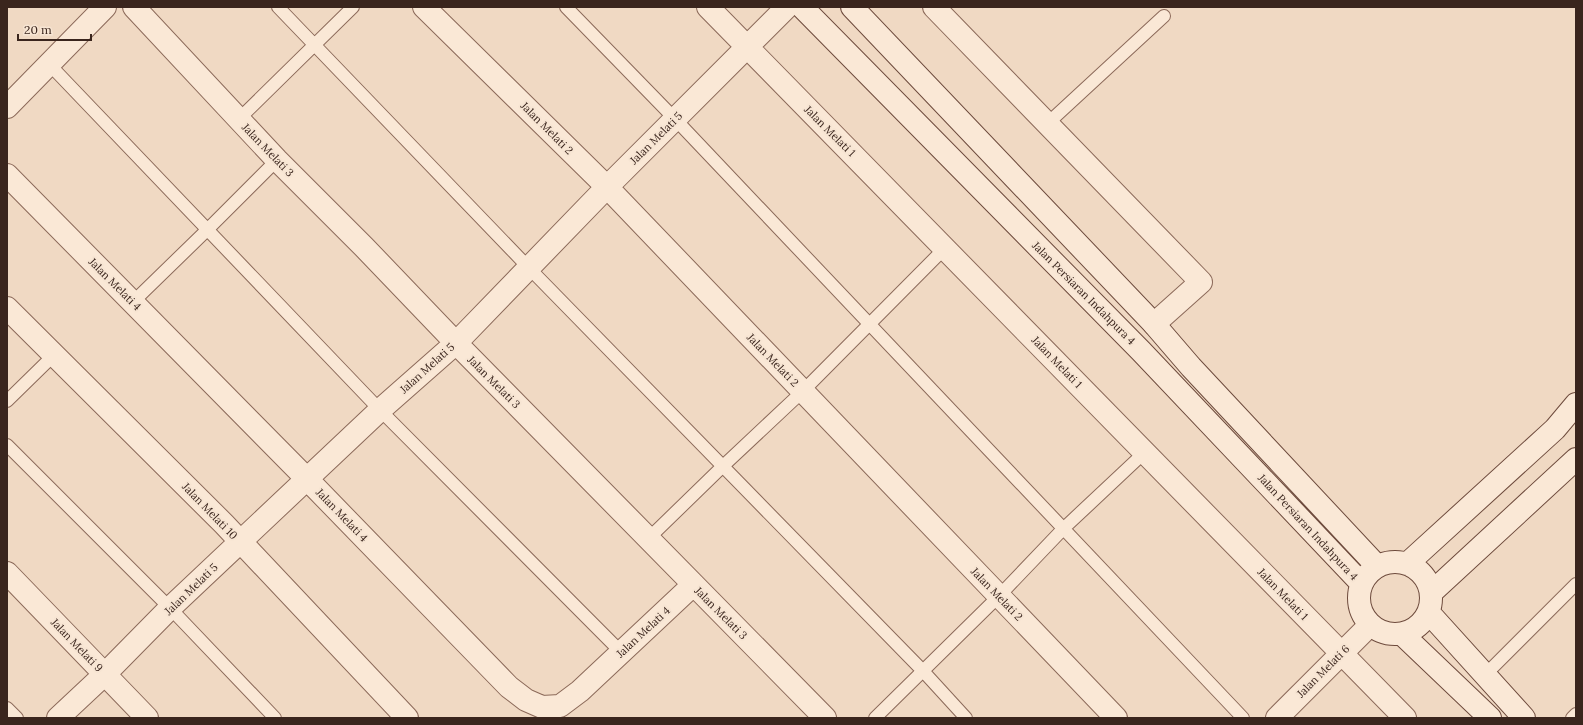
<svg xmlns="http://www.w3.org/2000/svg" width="1583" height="725" font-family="Lora,serif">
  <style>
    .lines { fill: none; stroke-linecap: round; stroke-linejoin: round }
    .lane-casing { stroke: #8b6959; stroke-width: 14 }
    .street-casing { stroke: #8b6959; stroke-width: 24 }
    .secondary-casing { stroke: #6d4a3c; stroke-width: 24 }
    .lane { stroke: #fae8d6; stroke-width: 12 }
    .street { stroke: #fae8d6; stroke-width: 22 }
    .secondary { stroke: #fae8d6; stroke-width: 22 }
    .labels { text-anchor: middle; stroke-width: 4; stroke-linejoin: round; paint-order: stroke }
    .street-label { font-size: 11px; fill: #3a251d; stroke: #f7e5d3 }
  </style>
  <rect width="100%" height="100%" fill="#f0d9c3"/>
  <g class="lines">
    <g class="lane-casing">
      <path id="lane" d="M278,7l251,261 394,403 43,47
        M566,7l109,112 568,599
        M49,64l331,346 241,242
        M239,119l114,-112
        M1047,124l117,-108
        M133,302l75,-73 69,-69
        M7,401l47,-46
        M7,445l163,163 105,110
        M648,539l74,-72 81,-76 142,-143
        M1485,675l91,-91
        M7,708l10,10
        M875,718l124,-122 64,-67 82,-77
        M1572,718l4,-4"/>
    </g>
    <g class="street-casing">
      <path id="street" d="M134,7l143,153 87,87 92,96 369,375
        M424,7l183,180 509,531
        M708,7l697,711
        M934,7l267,275 -47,42
        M7,107l98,-100
        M7,175l300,304 202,208 17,13 16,7 18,-1 20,-15 113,-106
        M7,308l217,216 183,194
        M7,573l140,145
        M58,718l47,-44 65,-66 210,-198 76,-67 151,-156 180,-180
        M1277,718l93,-93"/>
    </g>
    <g class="secondary-casing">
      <path id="secondary" d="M802,7l339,344 220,232
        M852,7l302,317 37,43 186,199
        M1359 598a36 36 0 1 1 72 0a36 36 0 1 1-72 0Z
        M1407,564l148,-135 21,-25
        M1432,592l144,-133
        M1429,613l95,105
        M1402,634l88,84"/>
    </g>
    <use href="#lane" class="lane"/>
    <use href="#street" class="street"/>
    <use href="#secondary" class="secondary"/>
  </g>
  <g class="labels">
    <g class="street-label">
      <text transform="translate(547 128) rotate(45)" y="4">Jalan Melati 2</text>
      <text transform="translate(830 131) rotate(45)" y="4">Jalan Melati 1</text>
      <text transform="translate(656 138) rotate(-45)" y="4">Jalan Melati 5</text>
      <text transform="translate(268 150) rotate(46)" y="4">Jalan Melati 3</text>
      <text transform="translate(115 284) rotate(45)" y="4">Jalan Melati 4</text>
      <text transform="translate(1084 293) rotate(45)" y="4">Jalan Persiaran Indahpura 4</text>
      <text transform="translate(773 360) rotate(46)" y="4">Jalan Melati 2</text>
      <text transform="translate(1057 362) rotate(46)" y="4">Jalan Melati 1</text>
      <text transform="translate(427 368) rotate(-42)" y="4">Jalan Melati 5</text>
      <text transform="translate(494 382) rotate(45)" y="4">Jalan Melati 3</text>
      <text transform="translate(210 511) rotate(46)" y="4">Jalan Melati 10</text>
      <text transform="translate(342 515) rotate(46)" y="4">Jalan Melati 4</text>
      <text transform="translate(1308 527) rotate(47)" y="4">Jalan Persiaran Indahpura 4</text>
      <text transform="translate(191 589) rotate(-44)" y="4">Jalan Melati 5</text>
      <text transform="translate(997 594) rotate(46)" y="4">Jalan Melati 2</text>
      <text transform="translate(1283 594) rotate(46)" y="4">Jalan Melati 1</text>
      <text transform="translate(721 613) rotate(45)" y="4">Jalan Melati 3</text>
      <text transform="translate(643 632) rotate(-43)" y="4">Jalan Melati 4</text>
      <text transform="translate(77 645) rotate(46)" y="4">Jalan Melati 9</text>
      <text transform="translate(1323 671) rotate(-45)" y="4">Jalan Melati 6</text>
    </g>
  </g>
  <rect width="1583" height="725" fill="none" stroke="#3a251d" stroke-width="16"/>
  <path d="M18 34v6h73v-6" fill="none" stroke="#3a251d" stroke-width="2"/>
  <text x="24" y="34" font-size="12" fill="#3a251d" stroke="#f7e5d3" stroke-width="3" paint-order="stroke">20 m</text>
</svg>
